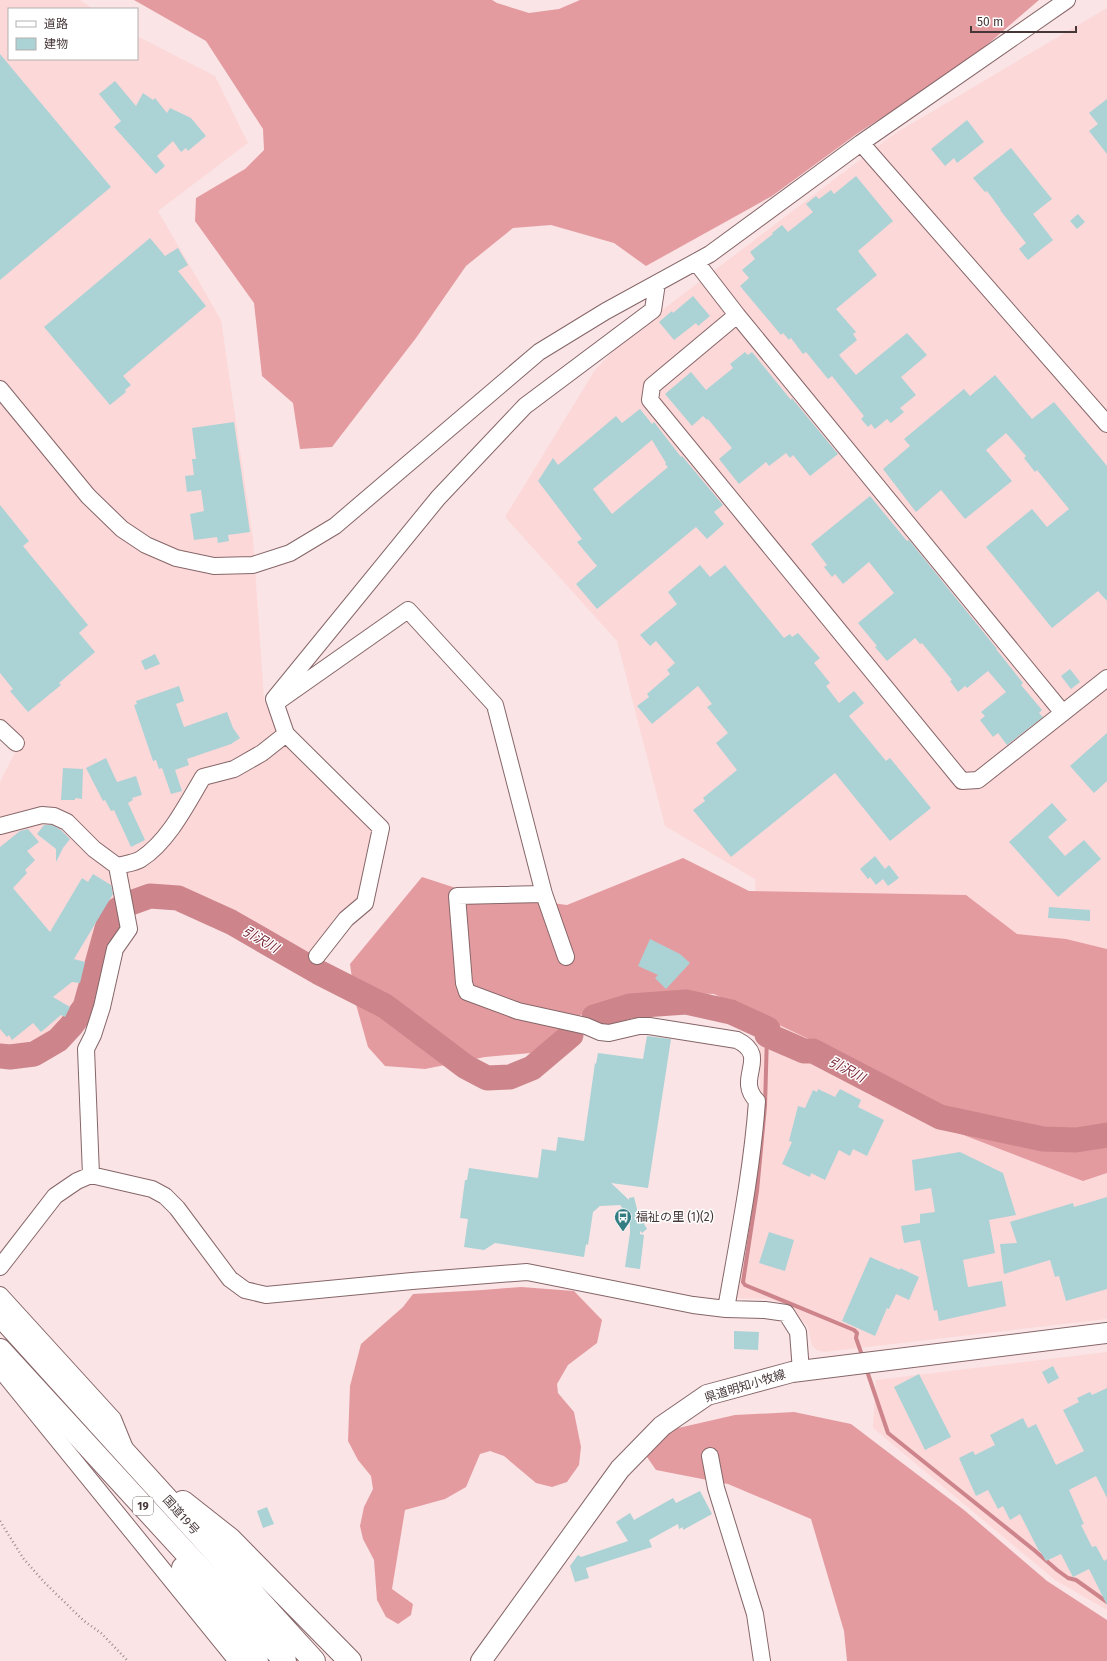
<svg xmlns="http://www.w3.org/2000/svg" width="1107" height="1661" font-family="'Fira Sans','Noto Sans JP',sans-serif">
  <style>
    .built { fill: #fcd8d9 }
    .forest { fill: #e49ba0 }
    .lines { fill: none; stroke-linecap: round; stroke-linejoin: round }
    .stream { stroke: #cd858b; stroke-width: 4 }
    .river { stroke: #cd858b; stroke-width: 25 }
    .building { fill: #abd2d5; fill-rule: evenodd }
    .minor-casing { stroke: #866668; stroke-width: 18 }
    .major-casing { stroke: #866668; stroke-width: 22 }
    .highway-casing { stroke: #866668; stroke-width: 24 }
    .path { stroke: #9d8b8c; stroke-width: 2.5; stroke-dasharray: 1 3; stroke-linecap: butt }
    .minor { stroke: #fff; stroke-width: 16 }
    .major { stroke: #fff; stroke-width: 20 }
    .highway { stroke: #fff; stroke-width: 22 }
    .labels { text-anchor: middle; stroke-width: 3; stroke-linejoin: round; paint-order: stroke }
    .shield { fill: #fff; stroke: #7d7273; stroke-width: 1 }
    .shield-label { font-size: 11px; font-weight: bold; fill: #453637 }
    .poi-label { font-size: 12px; fill: #453637; stroke: #fff; text-anchor: start }
    .street-label { font-size: 12px; fill: #453637; stroke: #fff }
    .water-label { font-size: 13px; font-style: italic; fill: #721c2c; stroke: #fff }
  </style>
  <rect width="100%" height="100%" fill="#fae4e5"/>
  <path class="built" d="M0,0h80l13,9h-84v50h128v-23l78,40 33,67 -90,68 63,109 32,219 11,160 13,32 98,100 -13,70 -19,15 -33,46 -116,-64 -17,-6 -22,-1 -26,6 -21,20 -8,14 -7,20 -6,31 -5,15 -10,19 -23,20 -32,14 -17,-1v-267l20,-39 -20,-20z
    M1107,8v1311l-283,33 -7,-2 -5,-4 -4,-19 -20,-22 -20,-6 -35,-1 27,-191 -1,-133 -4,-95 -90,-53 -48,-185 -112,-124 90,-147 33,-34 266,-202z
    M1107,1352v258l-52,-30 -182,-152 3,-48z"/>
  <path class="forest" d="M134,0h358l5,3 32,10 30,-4 21,-9h459l-73,63 -108,70 -86,63 -126,70 -32,-23 -63,-18 -38,3 -47,38 -50,72 -84,109 -32,2 -7,-46 -31,-27 -8,-73 -59,-82 1,-23 49,-29 19,-19 -1,-21 -57,-88z
    M683,858l66,33 217,4 51,39 49,5 41,10v224l-24,8 -135,-52 -81,-51 -50,-35 -103,-49 -63,-2 -65,19 -55,42 -46,4 -60,12 -40,-3 -17,-19 -13,-46 -5,-37 72,-87 43,14 102,14z
    M521,1287l53,4 28,29 -5,23 -29,22 -11,19 1,9 16,19 7,35 -2,18 -12,17 -15,5 -16,-4 -32,-27 -14,-5 -10,3 -14,33 -21,12 -40,11 -13,79 21,15 -2,11 -13,9 -12,-7 -9,-17 -3,-40 -11,-21 -3,-13 4,-19 9,-18 -2,-13 -13,-16 -10,-19 2,-55 11,-42 42,-37 10,-13 70,-4z
    M794,1412l57,12 113,86 83,71 60,39v41h-260l-3,-30 -33,-112 -83,-35 -72,-14 -11,-16 7,-20 83,-19z"/>
  <g class="lines">
    <path class="stream" d="M767,1035l-2,71 -8,85 -14,91 2,3 109,45 3,3 -1,5 7,20
      M866,1368l22,65 146,117 23,20 11,8 8,2 31,22"/>
    <path class="river" d="M594,1017l36,-11 56,-4 45,10 37,17 -1,6 37,16h9l127,66 103,22 33,1 31,-5
      M0,1056l10,1 24,-3 24,-14 13,-14 14,-19 24,-86 8,-11 8,-5 25,-9 28,2 53,24 87,50 67,34 81,61 21,11 23,-1 22,-9 39,-33"/>
  </g>
  <path class="building" d="M0,54l111,133 -111,93z
    M115,81l21,25 7,-13 10,7 2,-2 12,15 3,-5 21,10 15,18 -18,15 -2,-3 -5,4 -8,-11 -16,15 8,10 -9,8 -42,-47 7,-6 -22,-27z
    M1107,99v55l-18,-23 9,-7 -9,-11z
    M967,120l17,22 -27,21 -3,-5 -9,8 -14,-17z
    M1011,148l41,51 -19,15 20,26 -25,20 -9,-11 7,-6 -26,-33h1l-14,-19 -2,1 -12,-14z
    M856,176l37,45 -35,30 19,24 -41,34 20,23 -3,2 4,6 -18,15 17,20 51,-42 20,22 -26,22 15,18 -16,13 4,4 -13,11 -4,-4 -12,10 -4,-5 -3,3 -7,-8 3,-3 -32,-40 -4,3 -22,-27 -3,2 -12,-16 -2,2 -6,-7 -2,2 -41,-49 9,-8 -7,-8 13,-11 -5,-7 23,-18 -1,-1 10,-8 6,7 25,-20 -7,-8 10,-8 3,3 12,-9 3,4z
    M1078,214l7,8 -8,7 -7,-8z
    M150,238l15,18 13,-8 10,17 -10,6 28,35 -83,70 8,9 -6,5 1,2 -16,13 -66,-78z
    M693,296l17,20 -12,10 -2,-3 -22,17 -15,-18 13,-11 1,2z
    M745,352l3,3 4,-3 39,48 1,-2 3,4 43,52 -28,22 -17,-21 -3,3 -4,-5 -17,13 -3,-4 -27,22 -20,-25 13,-11 -24,-29 -1,1 -4,-4 -11,10 -27,-32 26,-22 15,18 27,-22 -3,-4z
    M995,375l37,44 22,-17 53,64v135l-9,-10 -46,37 -66,-81 46,-38 15,18 22,-18 -32,-39 -2,2 -11,-14 2,-2 -20,-23 -20,17 26,31 -47,38 -24,-29 -25,22 -33,-43 27,-23 -6,-7 60,-50 6,7z
    M640,409l12,15 2,-2 27,35 1,-1 41,49 -9,7 10,12 -17,15 -11,-12 -99,82 -21,-25 21,-18 -20,-24 5,-3 -44,-58 15,-23 5,7 58,-49 6,7zM652,440l14,23 -1,1 3,3 -56,47 -19,-25z
    M234,422l16,110 -22,3 1,6 -11,2 -1,-6 -23,3 -4,-26 14,-3 -3,-21 -14,2 -2,-16 9,-1 -2,-16h4l-4,-31z
    M870,496l37,45 2,-1 88,109h-1l27,34 -2,2 21,25 -3,3 4,4 -36,28 -9,-12 -5,4 -13,-17 5,-4 -4,-4 25,-20 -18,-21 -21,17 -2,-2 -7,6 -8,-11 2,-1 -30,-37 -2,1 -5,-6 -28,23 -12,-14 2,-1 -19,-23 36,-30 -25,-31 -26,22 -8,-10 -3,3 -8,-10 3,-2 -16,-21z
    M0,505l29,36 -6,5 65,79 -9,8 16,19 -36,31 2,2 -33,27 -18,-21 3,-2 -13,-16z
    M700,565l10,12 15,-12 59,73 6,-4 2,3 6,-4 22,25 -6,5 16,20 -4,3 13,17 15,-12 10,12 -15,13 37,45 4,-3 41,50 -41,33 -55,-68 -104,84 -38,-47 12,-9 -2,-3 34,-28 -21,-27 12,-10 -21,-26 5,-3 -14,-18 -46,38 -15,-18 12,-9 -2,-3 23,-20 -3,-4 8,-7 -19,-22 -6,5 -10,-11 37,-31 -9,-12z
    M155,654l5,10 -15,6 -4,-9z
    M1070,669l10,13 -9,7 -10,-13z
    M179,686l5,15 -8,3 8,23 43,-15 6,16 7,10 -9,6 -44,15 2,6 -14,5 7,21 -11,3 -9,-26 -3,1 -3,-9 -3,1 -19,-56 3,-1 -1,-3z
    M1107,733v48l-13,12 -24,-27z
    M106,758l11,24 19,-6 6,19 -10,3 1,2 -5,3 17,37 -14,7 -17,-37 -3,1 -6,-11 -2,1 -17,-33z
    M63,768l20,1 -1,30 -7,-1v2h-14z
    M1052,803l15,17 -19,17 17,19 19,-16 17,19 -43,38 -49,-55z
    M44,825h8l9,5 9,9 -7,9 -7,14v-13l-19,-15z
    M28,829l11,13 -12,9 8,9 -10,10 2,3 -14,15 37,44 32,-54 6,4 5,-8 18,11 2,9 -39,65 11,3 -5,21 -8,-1 -19,15 17,10 -5,10 -4,-2 -20,17 -8,-9 -21,17 -3,-5 -2,2 -7,-8v-182l20,-16z
    M875,856l10,13 4,-4 10,13 -11,8 -5,-7 -7,6 -6,-8 -2,2 -8,-10z
    M1049,907l41,3v11l-42,-3z
    M650,939l30,15 10,9 -24,26 -11,-11 3,-3 -20,-9z
    M647,1036l24,3 -23,149 -37,-5 18,17v-2l5,-1 4,16 9,16 -5,4 -2,-2v3l4,1 -4,34 -15,-2 5,-34v-16l-10,-12 -20,1 -7,6 -5,33 -2,-1 -2,13 -89,-14 -11,7 -20,-3 4,-28 -8,-1 5,-38h2l2,-12 69,10 4,-29 14,2 2,-14 26,4 11,-78 1,1 2,-11 45,6z
    M818,1089l17,8 5,-8 21,11 -3,7 26,13 -17,36 -14,-7 -3,7 -11,-6 -14,30 -14,-7 -1,4 -28,-13 10,-22 -3,-1 9,-35 7,2 8,-18 4,2z
    M960,1152l43,21 13,42 -27,5 6,33 -32,7 5,27 34,-6 4,25 -67,15 -2,-11 -3,1 -14,-71 -16,3 -3,-17 19,-3v-9l15,-2 -4,-24 -16,3 -3,-31z
    M1107,1197v92l-41,12 -7,-25 -4,1 -5,-17 -46,14 -4,-30 17,-1 -7,-21 63,-19 1,4z
    M769,1232l25,8 -9,31 -26,-8z
    M870,1257l30,13v-2l19,9 -10,23 -13,-6 -7,15 -2,-1 -12,28 -33,-15z
    M734,1331l25,1 -1,18 -24,-1z
    M1053,1366l6,12 -11,6 -6,-12z
    M919,1374l32,63 -26,13 -31,-63z
    M1107,1388v110l-11,-22 -27,14 15,34 -3,1 11,22 4,-1 8,15 3,-2v46l-18,-36 -16,8 -12,-23 -15,7 -6,-10h-1l-19,-37 -10,6 -7,-14 -5,3 -10,-19 -12,6 -17,-38 14,-7 2,4 20,-10 -5,-10 33,-17 5,10 8,-4 20,41 28,-14 -21,-41 16,-8 -2,-4 13,-6 2,3z
    M700,1491l12,23 -29,16v-3l-4,2 -1,-5 -29,16 3,7 -66,21 3,10 -14,4 -5,-16 8,-11 3,2 47,-16 -12,-19 14,-9 4,7 39,-22 3,5z
    M267,1507l7,17 -11,4 -6,-17z"/>
  <g class="lines">
    <g class="minor-casing">
      <path id="minor" d="M861,143l206,-143
        M696,262l41,53 -85,71 -2,14 312,381 16,-1 129,-102
        M737,315l326,398
        M0,389l88,107 34,33 24,16 30,13 38,8 39,-1 37,-12 45,-27 204,-174 67,-41 104,-57 151,-111 246,281
        M280,700l128,-90 87,95 49,189 22,63
        M0,728l16,15
        M0,826l42,-11 12,1 13,6 27,27 23,17 12,63 -14,20 -13,58 -9,28 -7,14 5,126
        M117,866c8,-2 18,-3 24,-7 27,-17 46,-55 62,-82l31,-8 28,-16 24,-19
        M544,894l-87,2 7,87 3,9 51,19 68,15 14,6 9,1 30,-7h10l88,14c34,17 -3,38 20,61 -5,70 -19,139 -31,208
        M317,956l29,-37 19,-16 16,-75 -95,-94 -12,-35 164,-201 87,-92 128,-96 4,-27
        M0,1267l55,-71 22,-15 14,-6 61,14 13,7 12,12 53,71 15,11 21,5 146,-14 115,-9 166,33 33,4 39,1 21,3 12,19 3,39
        M0,1295l113,124 11,27
        M0,1369l237,292
        M710,1456l6,32 39,126 7,47"/>
    </g>
    <g class="major-casing">
      <path id="major" d="M481,1661l139,-192 42,-43 45,-31 85,-23 315,-39"/>
    </g>
    <g class="highway-casing">
      <path id="highway" d="M0,1315l314,346
        M0,1350l285,311
        M183,1502l47,37 120,122
        M183,1568l74,93"/>
    </g>
    <path class="path" d="M0,1521l23,37 21,24 40,39 17,12 27,28"/>
    <use href="#minor" class="minor"/>
    <use href="#major" class="major"/>
    <use href="#highway" class="highway"/>
  </g>
  <defs>
    <g id="bus-pin" transform="scale(0.9)"><path d="M0 17L-7.5 6A9.5 9.5 0 1 1 7.5 6Z" fill="#337c82" stroke="#fff"/><path d="M-5-6H5V4H4V6H2V4H-2V6H-4V4H-5ZM-3.5-4V0h7V-4ZM-3.5 1.2v1.5H-2V1.2ZM2 1.2v1.5H3.5V1.2Z" fill="#fff"/></g>
  </defs>
  <g fill-rule="evenodd">
    <use href="#bus-pin" x="623" y="1217"/>
  </g>
  <g class="labels">
    <rect class="shield" x="133" y="1497" width="20" height="18" rx="3"/>
    <g class="shield-label">
      <text x="143" y="1510">19</text>
    </g>
    <g class="poi-label">
      <text x="636" y="1221">福祉の里 (1)(2)</text>
    </g>
    <g class="street-label">
      <text transform="translate(745 1386) rotate(-17)" y="4">県道明知小牧線</text>
      <text transform="translate(181 1515) rotate(48)" y="4">国道19号</text>
    </g>
    <g class="water-label">
      <text transform="translate(261 939) rotate(30)" y="5">引沢川</text>
      <text transform="translate(847 1069) rotate(28)" y="5">引沢川</text>
    </g>
  </g>
  <rect x="8" y="8" width="130" height="52" fill="#ffffff" stroke="#b5afaf"/>
  <rect x="16" y="21" width="20" height="6" fill="#ffffff" stroke="#b5afaf"/>
  <text x="44" y="28" font-size="12" fill="#453637">道路</text>
  <rect x="16" y="38" width="20" height="12" fill="#abd2d5" stroke="#b5afaf"/>
  <text x="44" y="48" font-size="12" fill="#453637">建物</text>
  <path d="M971 26v6h105v-6" fill="none" stroke="#453637" stroke-width="2"/>
  <text x="977" y="26" font-size="12" fill="#453637" stroke="#ffffff" stroke-width="3" paint-order="stroke">50 m</text>
</svg>
